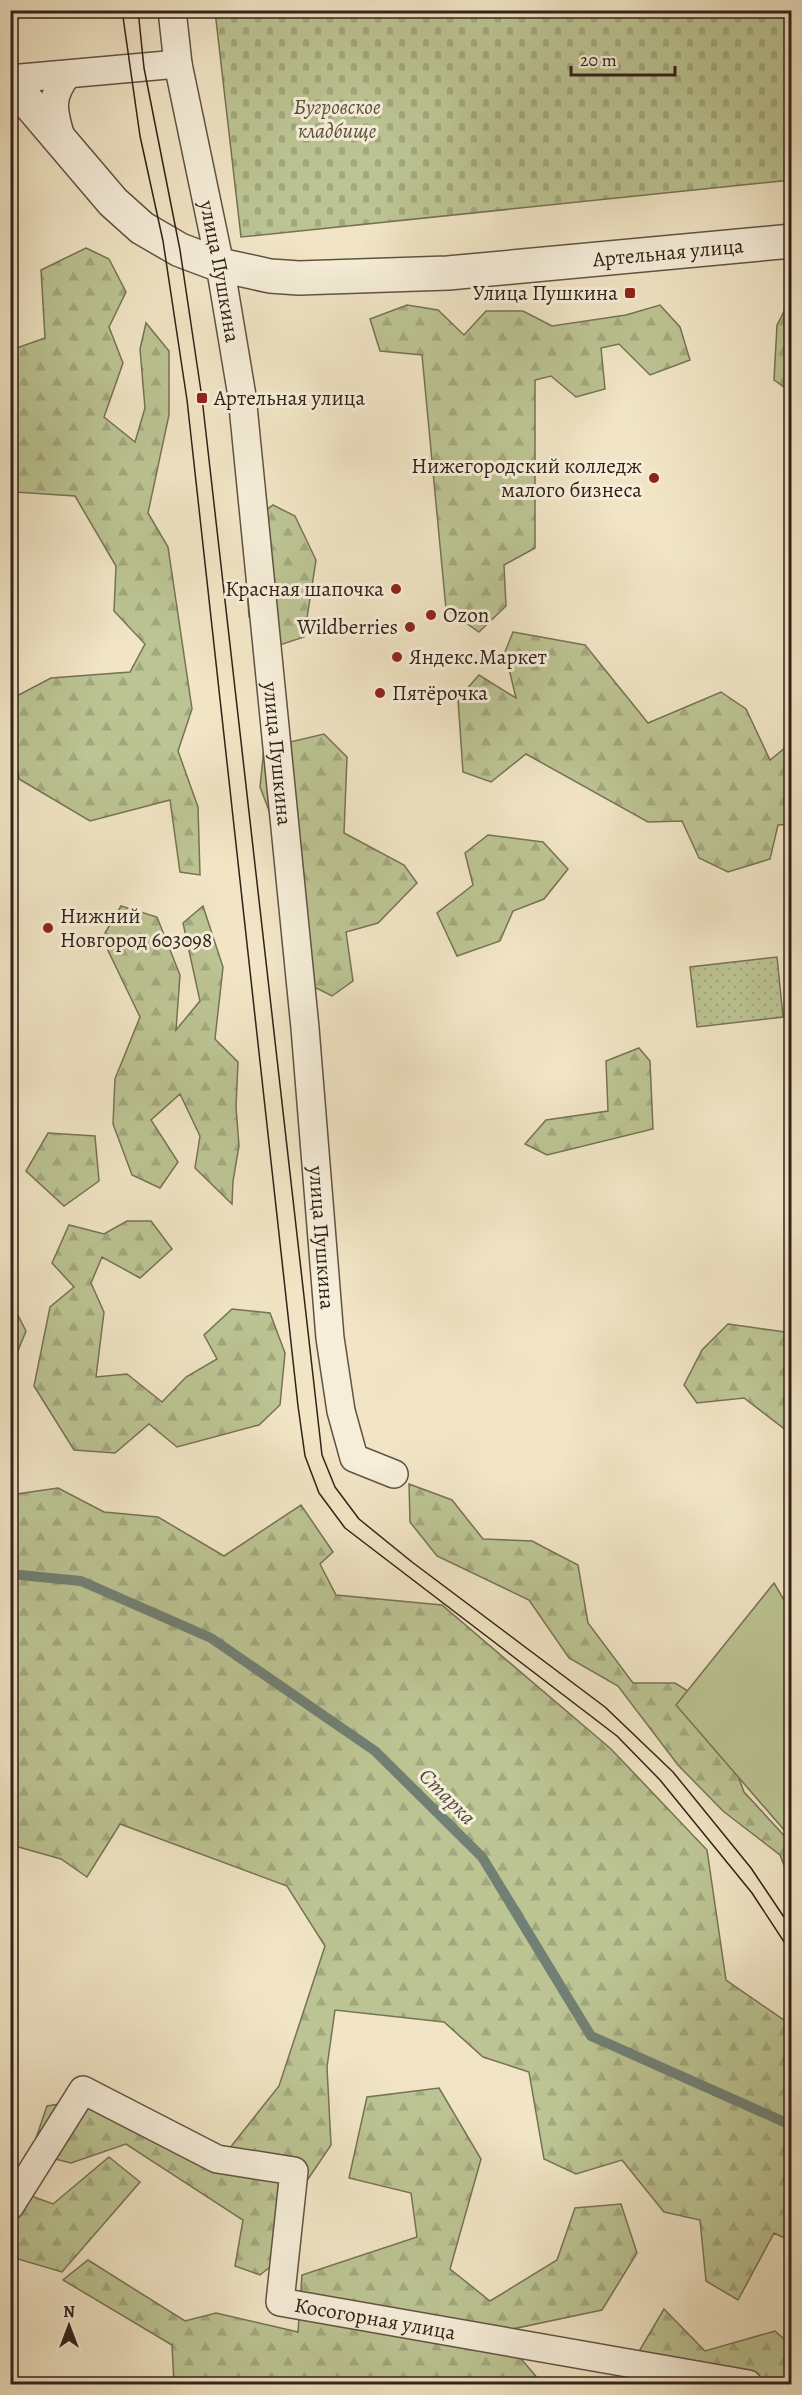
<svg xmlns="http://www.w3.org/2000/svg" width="802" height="2395" font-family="Alegreya,serif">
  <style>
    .forest { fill: url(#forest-firs); stroke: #777256; stroke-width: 1.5 }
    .cemetery { fill: url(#cemetery-stones); stroke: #777256; stroke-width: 1.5 }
    .park { fill: url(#park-dots); stroke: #777256; stroke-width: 1.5 }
    .garden { fill: #bcc493; stroke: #777256; stroke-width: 1.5 }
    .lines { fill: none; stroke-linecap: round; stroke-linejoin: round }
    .stream { stroke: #718074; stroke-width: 10 }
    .minor-casing { stroke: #625244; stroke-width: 30 }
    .tertiary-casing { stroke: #625244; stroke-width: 36 }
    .minor { stroke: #f6eed9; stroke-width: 27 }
    .tertiary { stroke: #f6eed9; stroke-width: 33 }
    .tram { stroke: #322119; stroke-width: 1.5 }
    .poi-dot { fill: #8f2418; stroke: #f6eed9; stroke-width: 2 }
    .labels { text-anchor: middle; stroke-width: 6; stroke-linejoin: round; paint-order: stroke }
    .park-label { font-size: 21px; font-style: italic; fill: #5b523e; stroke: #f6eed9 }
    .street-label { font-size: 21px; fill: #322119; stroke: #f6eed9 }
    .poi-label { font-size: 21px; fill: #322119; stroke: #f6eed9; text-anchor: start }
    .water-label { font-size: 22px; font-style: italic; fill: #525046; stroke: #f6eed9 }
  </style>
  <defs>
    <pattern id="forest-firs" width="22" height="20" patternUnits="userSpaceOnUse" patternTransform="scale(1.5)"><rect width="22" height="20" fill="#bcc493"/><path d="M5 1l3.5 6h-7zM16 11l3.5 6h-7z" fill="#a2a87e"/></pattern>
    <pattern id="cemetery-stones" width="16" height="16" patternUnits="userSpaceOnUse" patternTransform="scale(1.5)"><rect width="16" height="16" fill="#bcc493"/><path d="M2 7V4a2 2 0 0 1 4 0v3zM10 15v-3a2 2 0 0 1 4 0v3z" fill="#a2a87e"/></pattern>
    <pattern id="park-dots" width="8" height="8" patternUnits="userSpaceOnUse" patternTransform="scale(1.5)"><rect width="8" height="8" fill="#bcc493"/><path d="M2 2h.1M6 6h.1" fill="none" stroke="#a2a87e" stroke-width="1.8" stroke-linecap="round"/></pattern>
  </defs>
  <rect width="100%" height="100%" fill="#f1e5c5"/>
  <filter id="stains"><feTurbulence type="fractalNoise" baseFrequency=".00333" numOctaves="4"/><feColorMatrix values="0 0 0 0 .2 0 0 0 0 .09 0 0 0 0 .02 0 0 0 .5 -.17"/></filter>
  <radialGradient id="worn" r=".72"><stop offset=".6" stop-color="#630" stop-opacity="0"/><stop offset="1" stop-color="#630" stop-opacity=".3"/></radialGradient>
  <path class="forest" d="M86,248l23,11 17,33 -17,35 14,36 -19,54 31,25 10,-34 -5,-59 6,-26 23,28v64l-21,98 20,34 24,162 -14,42 20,56 2,68 -20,-3 -10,-72 -80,21 -71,-42 -8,-61v-19l40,-21 79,-6 15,-28 -31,-33 2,-45 -41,-70 -60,-4 -4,3v-145l34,-12 -4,-68z
    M791,298v94l-17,-12 3,-55z
    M407,305l31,5 26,25 22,-24h37l29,15 74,-11 34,-10 20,22 10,33 -40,15 -31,-31 -18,4 4,41 -29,8 -25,-21 -16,4v168l-31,17 2,41 -27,26 -33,-23 -24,-254 -42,-4 -10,-32z
    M273,505l22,11 21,44 -12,77 -30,10 -25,-30 -6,-90z
    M513,632l72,13 63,78 73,-31 25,17 24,51 21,-17v81l-13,1 -8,34 -42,13 -29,-14 -17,-37 -34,1 -122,-68 -35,28 -28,-10 -5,-73 21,-24 37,23 -11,-46z
    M324,734l23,23 -3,76 60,32 13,18 -39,40 -32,9 7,49 -21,15 -42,-21 9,-85 -39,-103 4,-39z
    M488,835l55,7 25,27 -24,30 -31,12 -13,30 -43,15 -20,-43 36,-28 -8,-32z
    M121,906l36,11 23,58 -4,55 24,-29 -17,-78 20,-17 20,61 -8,72 23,23 -2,45 3,39 -6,35 -1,23 -37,-36 5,-32 -20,-42 -29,26 27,42 -18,26 -28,-13 -19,-51 2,-45 25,-62 -38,-79z
    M639,1048l11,13 3,68 -106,26 -22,-11 21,-24 62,-9 -2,-50z
    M48,1133l47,3 4,45 -35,25 -38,-35z
    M127,1221h24l21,28 -32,29 -38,-21 -11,26 13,29 -8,65 31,-3 35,28 24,-25 31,-18 -13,-24 28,-26 38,4 15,40 -5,52 -21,20 -82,22 -28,-23 -34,29 -41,-3 -40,-64 16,-79 24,-20 -22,-24 17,-38 35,9z
    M11,1302l15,29 -15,37z
    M728,1324l57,8 6,-2v104l-47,-36 -47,5 -13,-18 18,-35z
    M409,1484l43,16 31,39 49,2 46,24 10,58 45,60h42l37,23 32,86 47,51v10l-5,17 -6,-15 -57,-44 -45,-46 -60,-79 -49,-28 -40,-58 -92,-44 -27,-34z
    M58,1488l46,24 54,5 66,39 77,-51 32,47 -13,12 16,31 106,10 169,144 96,101 19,130 65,45v216l-17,-8 -36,67 -32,-19 -6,-61 -36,-8 -42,-52 -46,14 -32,-15 -15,-87 -46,-15 -39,-35 -109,-12 -8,57 4,78 -27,40 -9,62 -35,28 -25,-9 8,-46 -117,-76 -55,19 -40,-10 16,-47 43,-7 139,50 50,-63 46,-140 -38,-60 -167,-62 -33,53 -26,-18 -50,-14 -1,-350z
    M439,2088l42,71 -31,110 40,32 67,-41 18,-52 46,-4 16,49 -35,57 -104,22 42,49 -3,3h-363l-2,-39 -109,-65 25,-20 97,61 31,-8 82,19 4,-57 115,-38 -6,-44 -62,-15 18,-81z
    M109,2157l31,25 -78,90 -51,-15 -1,-69 43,16z
    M664,2309l41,42 70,-20 16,14v39h-139l-14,-31z"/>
  <path class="cemetery" d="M215,11h576v169l-550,57z"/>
  <path class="park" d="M777,957l6,60 -86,10 -7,-60z"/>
  <path class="garden" d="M774,1583l17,29v226l-115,-133z"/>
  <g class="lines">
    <path class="stream" d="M10,1574l71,7 130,57 164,113 107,106 109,179 200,89"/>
    <g class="minor-casing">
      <g id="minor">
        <path id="s1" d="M172,10l6,54 42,201 22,131 63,632 25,310 11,73 13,47 40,16"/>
        <path d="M10,79l168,-15"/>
        <path d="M62,141c-8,-28 -14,-42 5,-66"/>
        <path id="s2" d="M10,2206l73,-116 134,69 77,12 -14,131 468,82"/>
      </g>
    </g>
    <g class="tertiary-casing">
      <g id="tertiary">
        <path id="s3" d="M10,81l103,121 29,26 38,22 40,15 50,11 29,2 149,-5 344,-32"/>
      </g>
    </g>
    <use href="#minor" class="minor"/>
    <use href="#tertiary" class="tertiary"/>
    <path class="tram" d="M122,10l18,126 23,105 24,159 111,1006 7,50 14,37 26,35 272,208 43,44 92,113 40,61
      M138,10l6,58 36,182 22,148 120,1057 13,32 24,32 53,43 193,145 68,65 78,96 41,61"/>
  </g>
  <g class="poi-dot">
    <rect x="624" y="287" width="12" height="12" rx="3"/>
    <rect x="196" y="392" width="12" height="12" rx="3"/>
    <circle cx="654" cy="478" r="6"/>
    <circle cx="396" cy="589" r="6"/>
    <circle cx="431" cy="615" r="6"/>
    <circle cx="410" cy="627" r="6"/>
    <circle cx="397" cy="657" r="6"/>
    <circle cx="380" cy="693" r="6"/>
    <circle cx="48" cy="928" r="6"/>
  </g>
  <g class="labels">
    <g class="park-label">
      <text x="337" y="114">Бугровское<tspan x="337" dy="24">кладбище</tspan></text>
    </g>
    <g class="street-label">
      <text dy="7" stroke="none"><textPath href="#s3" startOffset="735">Артельная улица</textPath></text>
      <text dy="7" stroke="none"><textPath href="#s1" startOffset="266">улица Пушкина</textPath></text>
      <text dy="7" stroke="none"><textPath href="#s1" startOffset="752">улица Пушкина</textPath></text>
      <text dy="7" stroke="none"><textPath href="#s1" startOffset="1238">улица Пушкина</textPath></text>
      <text dy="7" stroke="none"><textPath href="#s2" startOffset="594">Косогорная улица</textPath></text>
    </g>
    <g class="poi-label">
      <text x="618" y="300" text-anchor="end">Улица Пушкина</text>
      <text x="214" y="405">Артельная улица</text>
      <text x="642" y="473" text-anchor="end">Нижегородский колледж<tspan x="642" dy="24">малого бизнеса</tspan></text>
      <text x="384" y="596" text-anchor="end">Красная шапочка</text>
      <text x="443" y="622">Ozon</text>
      <text x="398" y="634" text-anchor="end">Wildberries</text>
      <text x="409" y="664">Яндекс.Маркет</text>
      <text x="392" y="700">Пятёрочка</text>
      <text x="60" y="923">Нижний<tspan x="60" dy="24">Новгород 603098</tspan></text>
    </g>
    <g class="water-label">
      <text transform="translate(448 1796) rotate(45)" y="8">Старка</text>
    </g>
  </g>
  <rect width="802" height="2395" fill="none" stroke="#f1e5c5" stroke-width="36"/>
  <rect x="12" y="12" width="778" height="2371" fill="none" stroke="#322119" stroke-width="3"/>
  <rect x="18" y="18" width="766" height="2359" fill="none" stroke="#322119" stroke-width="1.5"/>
  <g transform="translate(69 2326)" stroke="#f6eed9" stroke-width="4.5" paint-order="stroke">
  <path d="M0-4.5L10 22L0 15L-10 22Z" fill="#322119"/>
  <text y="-9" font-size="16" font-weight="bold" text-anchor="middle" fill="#322119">N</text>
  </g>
  <path d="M571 66v9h104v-9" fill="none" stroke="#322119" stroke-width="3"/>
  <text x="580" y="66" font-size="18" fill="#322119" stroke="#f6eed9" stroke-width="4.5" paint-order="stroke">20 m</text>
  <rect width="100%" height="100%" filter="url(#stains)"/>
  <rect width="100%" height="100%" fill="url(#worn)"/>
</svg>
